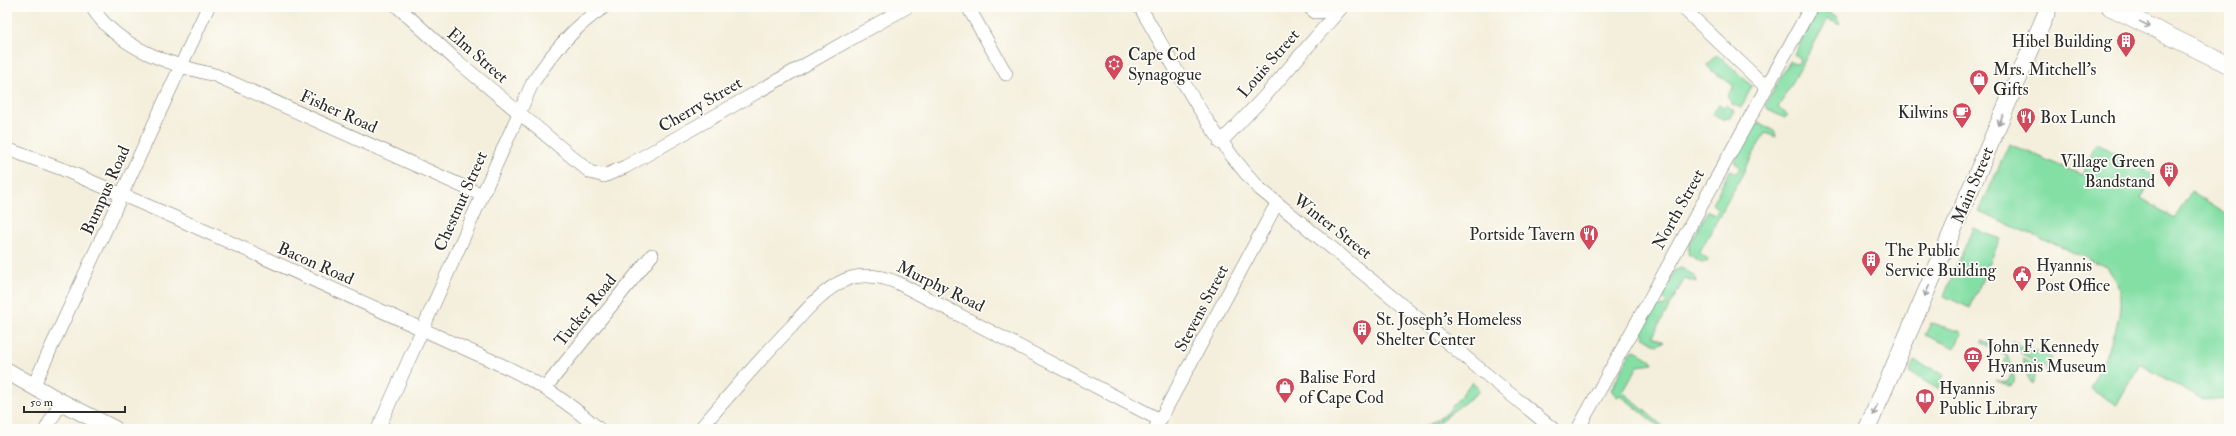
<svg xmlns="http://www.w3.org/2000/svg" width="2236" height="436" font-family="'IM FELL Double Pica',serif">
  <style>
    .green { fill: #84dfa5; stroke: #588568 }
    .lines { fill: none; stroke-linecap: round; stroke-linejoin: round }
    .minor-casing { stroke: #717069; stroke-width: 14 }
    .major-casing { stroke: #717069; stroke-width: 18 }
    .minor { stroke: #fff; stroke-width: 13 }
    .major { stroke: #fff; stroke-width: 17 }
    .oneway { stroke: #a0a0a0 }
    .labels { text-anchor: middle; stroke-width: 3.5; stroke-linejoin: round; paint-order: stroke }
    .poi-label { font-size: 17px; fill: #2b2b2b; stroke: #fdfcf7; text-anchor: start }
    .street-label { font-size: 17px; fill: #2b2b2b; stroke: #fdfcf7 }
  </style>
  <rect width="100%" height="100%" fill="#fdfcf7"/>
  <filter id="ink" filterUnits="userSpaceOnUse"><feTurbulence type="fractalNoise" baseFrequency=".025" numOctaves="2"/><feDisplacementMap in="SourceGraphic" scale="8" xChannelSelector="R" yChannelSelector="G"/><feConvolveMatrix kernelMatrix="1 2 1 2 8 2 1 2 1" color-interpolation-filters="sRGB"/></filter>
  <filter id="wash" filterUnits="userSpaceOnUse"><feTurbulence type="fractalNoise" baseFrequency=".012" numOctaves="4" result="noise"/><feDisplacementMap in="SourceGraphic" scale="16" xChannelSelector="R" yChannelSelector="G"/><feGaussianBlur stdDeviation="0.9" result="paint"/><feColorMatrix in="noise" values="0 0 0 0 0 0 0 0 0 0 0 0 0 0 0 0 0 1.4 0 .05"/><feComposite in="paint" operator="in"/></filter>
  <g filter="url(#wash)">
    <rect width="100%" height="100%" fill="#f4efdc"/>
    <path class="green" d="M1821,9l15,7 4,7 -2,1 -10,-5 -50,89 10,7 -3,3 -17,-8 -2,-6 24,-43 8,3 2,-5 -6,-5 23,-42z
      M1717,54l35,32 -11,22 -9,-4 -5,-8 6,-8v-3l-21,-14 -5,-6z
      M1719,104l5,3 2,-2 8,6 -4,6 -8,3 -10,-6z
      M1760,123l15,9 1,5 -11,-4 -66,120 9,6 -1,3h-6l-13,-8 1,-9 19,-34 7,3 3,-5 -6,-5 18,-34 7,3 3,-6 -6,-5 21,-37z
      M2096,143l57,32 -12,23 34,20 16,-26 38,24v182l-27,2 -62,-36 -23,41 -27,-16c13,-31 39,-71 27,-106 -2,-5 -7,-11 -10,-16l-128,-55 30,-68 73,31z
      M1973,228l27,11 -30,69 -26,-12z
      M1681,268l14,8 1,6 -11,-4 -32,58 11,6 -7,3 -13,-8 -2,-6 14,-27 8,3 3,-5 -7,-4 15,-28z
      M1931,323l31,9 -7,16 -30,-13z
      M1983,340c20,9 25,11 30,33 1,5 3,8 -1,12l-3,1 -14,-6 12,3 4,-8 -2,-10 -5,-3 3,-6 -5,-2 1,-2 -21,-9z
      M2012,342l40,16 -6,14 -1,-5 -24,-14z
      M1635,350l15,9 3,5 -15,2 -15,26 43,37h-4l-42,-34 -3,2 -6,-7 20,-38z
      M2022,358l17,8 -7,18 -4,-7z
      M1914,361l30,13 -6,15 -29,-17z
      M1472,382l8,9 -51,38h-7l24,-15z"/>
  </g>
  <g filter="url(#ink)">
    <g class="lines">
      <g class="minor-casing">
        <path id="minor" d="M92,7c25,41 79,58 123,68l267,120
          M398,7l58,53 134,112 14,4 21,-9 282,-160
          M968,7l38,67
          M1140,7c37,63 69,128 120,182l293,240
          M1309,7l6,5 24,-2
          M1682,7l84,80
          M1220,143l45,-47 77,-89
          M7,149l55,20 114,49 332,150c34,16 63,37 91,61
          M33,387l175,-380
          M545,388l107,-133
          M46,429l15,-27
          M378,429l154,-345c19,-30 41,-57 72,-77
          M700,429c30,-35 60,-70 92,-103 15,-17 32,-37 53,-46 18,-7 36,-4 53,3l262,137
          M1155,429l121,-224
          M1578,429l233,-422"/>
      </g>
      <g class="major-casing">
        <path id="major" d="M2110,7l119,58
          M7,371l54,31 53,27
          M1867,429l182,-422"/>
      </g>
      <use href="#minor" class="minor"/>
      <use href="#major" class="major"/>
    </g>
    <defs><path id="oneway-shaft" d="M-6 0H5M1.5-3L5.5 0L1.5 3" fill="none" stroke-width="1.6" stroke-linecap="round" stroke-linejoin="round"/></defs>
    <g class="oneway">
      <use href="#oneway-shaft" transform="translate(2145 24) rotate(26)"/>
      <use href="#oneway-shaft" transform="translate(2001 120) rotate(113)"/>
      <use href="#oneway-shaft" transform="translate(1927 291) rotate(113)"/>
      <use href="#oneway-shaft" transform="translate(1875 410) rotate(113)"/>
    </g>
  </g>
  <defs>
    <g id="building-pin" transform="scale(1)"><path d="M0 17L-7.5 6A9.5 9.5 0 1 1 7.5 6Z" fill="#d1495b" stroke="#fdfcf7"/><path d="M-4-6H4V6H1V3H-1V6H-4ZM-2.5-4.3h1.7v1.8h-1.7ZM.8-4.3h1.7v1.8H.8ZM-2.5-1h1.7V.8h-1.7ZM.8-1h1.7V.8H.8Z" fill="#fff"/></g>
    <g id="synagogue-pin" transform="scale(1)"><path d="M0 17L-7.5 6A9.5 9.5 0 1 1 7.5 6Z" fill="#d1495b" stroke="#fdfcf7"/><path d="M0-6.5L5.6 3.2H-5.6ZM0 6.5L5.6-3.2H-5.6Z" fill="#fff"/></g>
    <g id="shop-pin" transform="scale(1)"><path d="M0 17L-7.5 6A9.5 9.5 0 1 1 7.5 6Z" fill="#d1495b" stroke="#fdfcf7"/><path d="M-5-2.5h2.3a2.7 3.5 0 0 1 5.4 0H5L5.5 6h-11ZM-1.5-2.5h3a1.5 2.3 0 0 0-3 0Z" fill="#fff"/></g>
    <g id="cafe-pin" transform="scale(1)"><path d="M0 17L-7.5 6A9.5 9.5 0 1 1 7.5 6Z" fill="#d1495b" stroke="#fdfcf7"/><path d="M-5.5-4.5H6V0H3Q3 3.5 0 3.5H-2.5Q-5.5 3.5-5.5 0ZM3-3.2v2h1.7v-2ZM-6 4.5H4V6H-6Z" fill="#fff"/></g>
    <g id="restaurant-pin" transform="scale(1)"><path d="M0 17L-7.5 6A9.5 9.5 0 1 1 7.5 6Z" fill="#d1495b" stroke="#fdfcf7"/><path d="M-5-6h1v4h1v-4h1v4h1v-4h1v5L-1.5 .5V6h-2V.5L-5-1ZM5-6V6H3V1.5H1.5Q1.5-4 5-6Z" fill="#fff"/></g>
    <g id="civic-pin" transform="scale(1)"><path d="M0 17L-7.5 6A9.5 9.5 0 1 1 7.5 6Z" fill="#d1495b" stroke="#fdfcf7"/><path d="M-.6-6.5H3V-4.5H.6V-3L4-1V1h2V6H-6V1h2V-1L-.6-3ZM-1.2 2.5V6h2.4V2.5Z" fill="#fff"/></g>
    <g id="museum-pin" transform="scale(1)"><path d="M0 17L-7.5 6A9.5 9.5 0 1 1 7.5 6Z" fill="#d1495b" stroke="#fdfcf7"/><path d="M0-6L6-3V-2H-6V-3ZM-5-1h2V3h-2ZM-1-1h2V3h-2ZM3-1h2V3H3ZM-6 4H6V6H-6Z" fill="#fff"/></g>
    <g id="library-pin" transform="scale(1)"><path d="M0 17L-7.5 6A9.5 9.5 0 1 1 7.5 6Z" fill="#d1495b" stroke="#fdfcf7"/><path d="M-6-4Q-3-5.5-.7-3.5V5Q-3 3-6 4ZM6-4Q3-5.5 .7-3.5V5Q3 3 6 4Z" fill="#fff"/></g>
  </defs>
  <g fill-rule="evenodd">
    <use href="#building-pin" x="2126" y="41"/>
    <use href="#synagogue-pin" x="1114" y="64"/>
    <use href="#shop-pin" x="1979" y="79"/>
    <use href="#cafe-pin" x="1962" y="112"/>
    <use href="#restaurant-pin" x="2026" y="117"/>
    <use href="#building-pin" x="2169" y="171"/>
    <use href="#restaurant-pin" x="1589" y="234"/>
    <use href="#building-pin" x="1871" y="260"/>
    <use href="#civic-pin" x="2022" y="275"/>
    <use href="#building-pin" x="1362" y="329"/>
    <use href="#museum-pin" x="1973" y="356"/>
    <use href="#shop-pin" x="1285" y="387"/>
    <use href="#library-pin" x="1925" y="398"/>
  </g>
  <g class="labels">
    <g class="poi-label">
      <text x="2112" y="47" text-anchor="end">Hibel Building</text>
      <text x="1128" y="60">Cape Cod<tspan x="1128" dy="20">Synagogue</tspan></text>
      <text x="1993" y="75">Mrs. Mitchell's<tspan x="1993" dy="20">Gifts</tspan></text>
      <text x="1948" y="118" text-anchor="end">Kilwins</text>
      <text x="2040" y="123">Box Lunch</text>
      <text x="2155" y="167" text-anchor="end">Village Green<tspan x="2155" dy="20">Bandstand</tspan></text>
      <text x="1575" y="240" text-anchor="end">Portside Tavern</text>
      <text x="1885" y="256">The Public<tspan x="1885" dy="20">Service Building</tspan></text>
      <text x="2036" y="271">Hyannis<tspan x="2036" dy="20">Post Office</tspan></text>
      <text x="1376" y="325">St. Joseph's Homeless<tspan x="1376" dy="20">Shelter Center</tspan></text>
      <text x="1987" y="352">John F. Kennedy<tspan x="1987" dy="20">Hyannis Museum</tspan></text>
      <text x="1299" y="383">Balise Ford<tspan x="1299" dy="20">of Cape Cod</tspan></text>
      <text x="1939" y="394">Hyannis<tspan x="1939" dy="20">Public Library</tspan></text>
    </g>
    <g class="street-label">
      <text transform="translate(478 55) rotate(41)" y="6">Elm Street</text>
      <text transform="translate(1268 63) rotate(-49)" y="6">Louis Street</text>
      <text transform="translate(700 104) rotate(-30)" y="6">Cherry Street</text>
      <text transform="translate(339 111) rotate(24)" y="6">Fisher Road</text>
      <text transform="translate(1972 185) rotate(-67)" y="6">Main Street</text>
      <text transform="translate(105 190) rotate(-66)" y="6">Bumpus Road</text>
      <text transform="translate(460 201) rotate(-66)" y="6">Chestnut Street</text>
      <text transform="translate(1678 209) rotate(-61)" y="6">North Street</text>
      <text transform="translate(1333 226) rotate(38)" y="6">Winter Street</text>
      <text transform="translate(316 263) rotate(24)" y="6">Bacon Road</text>
      <text transform="translate(941 286) rotate(26)" y="6">Murphy Road</text>
      <text transform="translate(1201 308) rotate(-62)" y="6">Stevens Street</text>
      <text transform="translate(585 310) rotate(-51)" y="6">Tucker Road</text>
    </g>
  </g>
  <rect width="2236" height="436" fill="none" stroke="#fdfcf7" stroke-width="24"/>
  <path d="M24 406v6h101v-6" fill="none" stroke="#2b2b2b" stroke-width="2"/>
  <text x="30" y="406" font-size="12" fill="#2b2b2b" stroke="#fdfcf7" stroke-width="3" paint-order="stroke">50 m</text>
</svg>
